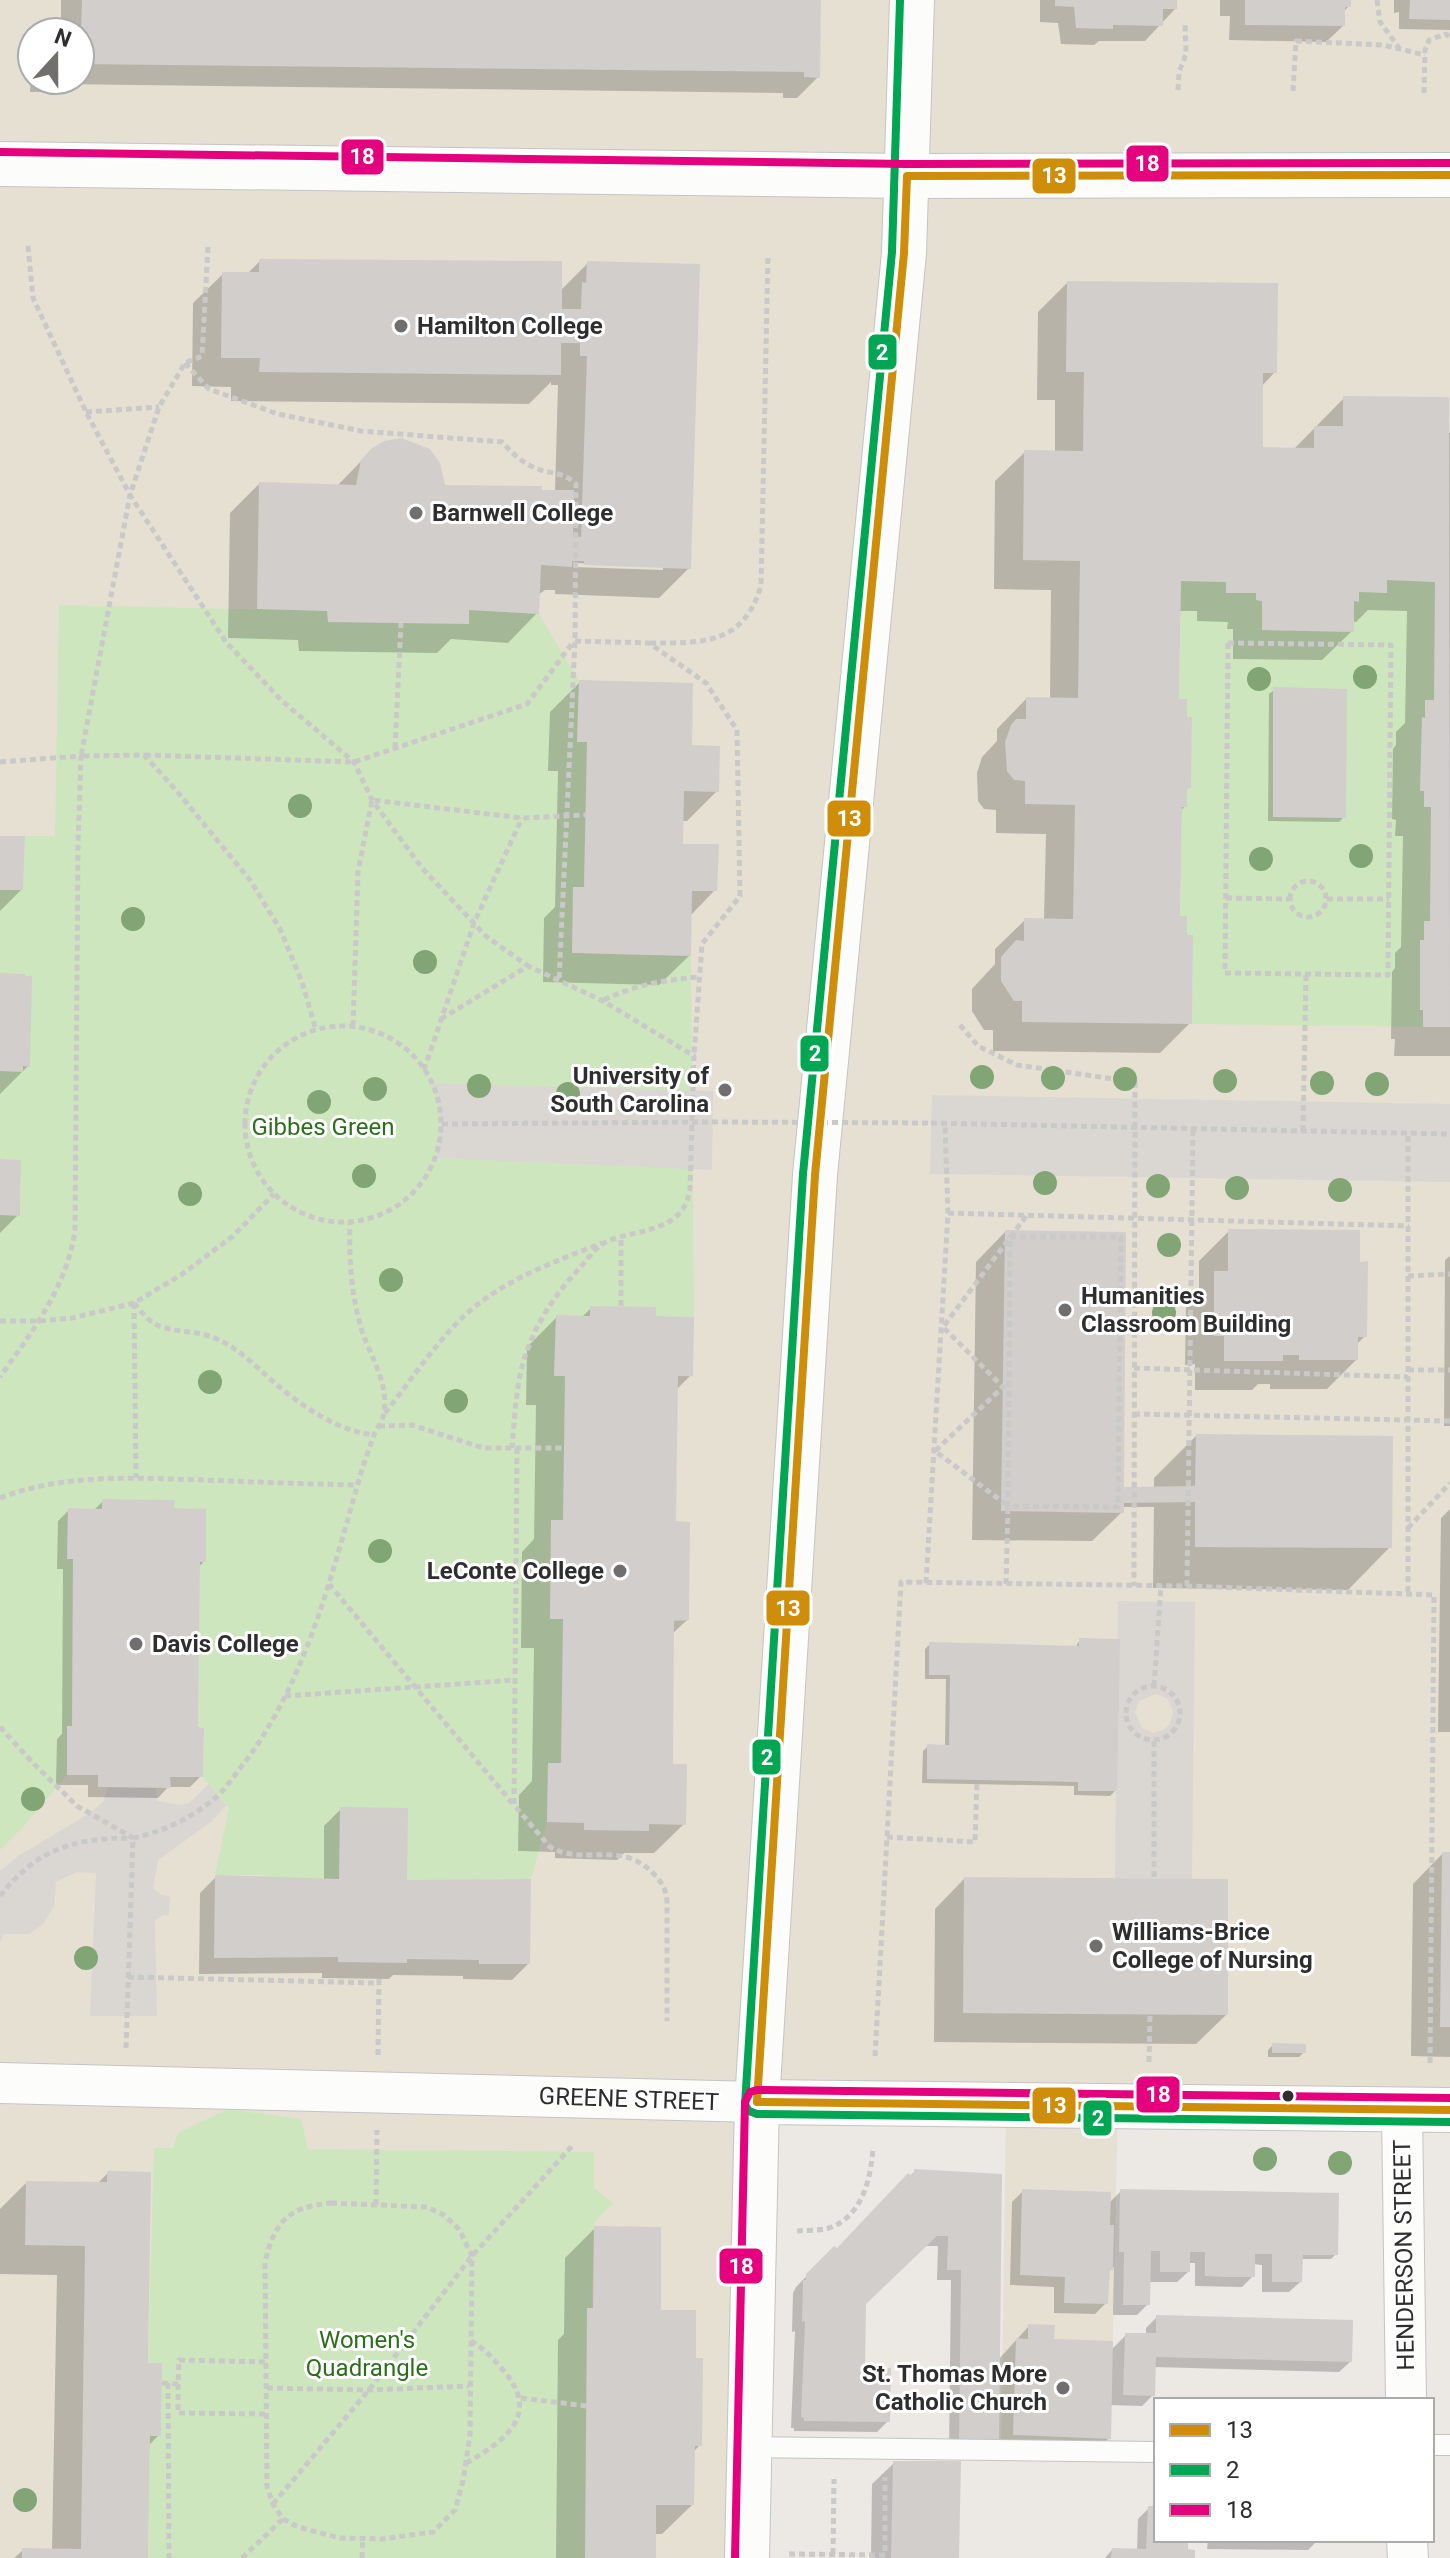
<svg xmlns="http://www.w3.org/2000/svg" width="1450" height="2558" font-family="Roboto,sans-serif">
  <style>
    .education { fill: #e6e0d3; fill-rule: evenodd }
    .green { fill: #cee6be }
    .plaza { fill: #dad6d2; fill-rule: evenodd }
    .shadow { fill: #0003; fill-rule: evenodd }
    .building { fill: #d1cecb }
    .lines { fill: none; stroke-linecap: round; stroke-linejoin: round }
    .lane-casing { stroke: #c5c4c5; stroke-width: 22 }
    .street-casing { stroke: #c5c4c5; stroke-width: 42 }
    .secondary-casing { stroke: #c5c4c5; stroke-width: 46 }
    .path { stroke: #c9c9c8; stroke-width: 5; stroke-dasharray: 6 4; stroke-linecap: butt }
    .lane { stroke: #fcfcfb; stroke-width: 20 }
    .street { stroke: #fcfcfb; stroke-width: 40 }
    .secondary { stroke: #fcfcfb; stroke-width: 44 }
    .path-bridge { stroke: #c9c9c8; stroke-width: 5; stroke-dasharray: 6 4; stroke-linecap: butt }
    .bus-1-casing { stroke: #fff; stroke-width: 14 }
    .bus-2-casing { stroke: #fff; stroke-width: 14 }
    .bus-3-casing { stroke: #fff; stroke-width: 14 }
    .bus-1 { stroke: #cf8e09; stroke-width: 8 }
    .bus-2 { stroke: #00a651; stroke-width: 8 }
    .bus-3 { stroke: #e5007d; stroke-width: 8 }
    .tree { fill: #82a575 }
    .poi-dot { fill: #706f6e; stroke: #fff; stroke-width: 3 }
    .bus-dot { fill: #2e2e2e; stroke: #fff; stroke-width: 3 }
    .labels { text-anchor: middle; stroke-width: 6; stroke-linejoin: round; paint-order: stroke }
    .poi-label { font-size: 24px; font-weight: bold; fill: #2e2e2e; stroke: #fff; text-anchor: start }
    .park-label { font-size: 24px; fill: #2c6e1b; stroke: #fff }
    .street-label { font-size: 24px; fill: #2e2e2e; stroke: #fff }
    .line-badge { stroke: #fff; stroke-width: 3 }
    .badge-label { font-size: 22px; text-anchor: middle; font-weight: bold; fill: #fff }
  </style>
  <rect width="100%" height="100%" fill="#ece8e4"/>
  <path class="education" d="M0,0h1450v2109l-332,-3 -8,353h-109l5,-353 -252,-5 -5,457h-749zM32,32h48v48h-48z"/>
  <path class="green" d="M1387,580l48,2 -1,118h-9v18h-3l-2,72 4,1v16h7l-1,114 -6,19 -4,1v68l3,1v17l-231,-3 1,-88 -6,-1v-18l-7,-1 2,-109 5,-19 4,-1 1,-69 -5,-1v-18h-8l2,-118 45,1v10l30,1v7l6,1v29l91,2 1,-31h5v-9l28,1z
    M59,605l268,6 2,11 139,2 1,-14 70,4 40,66 -2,61 10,1 -3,145h-11l-1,66 119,3 3,361 -38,-1v-9l-66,-1v10h-34l-2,60h11l-2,144 -12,1 -1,98h13l-2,144h-13l-1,59 -16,57h-49l-1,2 -217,-3 -1,-3h-48l14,-67 -26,-31 1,-49 -6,-1 2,-165h6v-53l-32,-1v-8l-72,-1v10l-34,-1 -1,51h6l-1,167h-5v49l-44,52 -23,23v-635h20l1,-55 -21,-1v-88l23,1v-6l6,1 2,-91h-6l-1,-2 -24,-1v-83h23l2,-54h30z
    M228,2109l73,10 7,30 286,3v36l19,15 -19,20 -9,335h-437l2,-122 11,-1 1,-71 -14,-1 6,-215h19l5,-15z"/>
  <path class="plaza" d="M431,1083l282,8 -1,79 -277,-12 6,-34 -3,-23z
    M932,1095l518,9v78l-520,-8z
    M1118,1601l77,1 -3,277 -77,-1zM1156,1694l12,5 5,13 -3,12 -5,5 -12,4 -11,-5 -7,-16 4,-11z
    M209,1784l17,21 -15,17 -53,38 -5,28 7,6 10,3 -1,18h-6l-8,5 2,96h-67l6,-143 -19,-1 -21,10 -2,24 -11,18 -14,10h-25l-4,8v-71l18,-15 72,-43 13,-11 5,-15 48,1 1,13 22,4 10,-2z"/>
  <path class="shadow" d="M61,0h758l-1,77 -21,21h-14v-5l-725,-9 -7,8h-21l2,-36v24h48v-48h-19z
    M1040,0h135v9l-30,32h-46l-5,4 -33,-1 -3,-21 -18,-1z
    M1220,0h129v6l-6,6v14l-17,16 -97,-2 1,-24h-10z
    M1394,0h56v30l-51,-1v-17l-5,1z
    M260,261l300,30 28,-28 101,305 -30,30 -104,-4v-4h-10l-7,5 -1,18 -29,30 -57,-4 -14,14 -138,-2 -1,-11 -70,-2 2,-125 29,-29 78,2 35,-36 71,37 112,5 3,-107h-7v-3l-22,22 -298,-3v-14l-39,-1 1,-83 30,-29h24zM574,563l89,3v4l-89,-3z
    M1067,283l208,89 -14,15v62l32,1 51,-52 106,35v623h-56l1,-17h-4l1,-67 3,-4v-15l6,-6 2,-111h-8l1,-16 -4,-1 1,-70 3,-4v-13l9,-9 2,-112 -39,-1 -12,12h-4v9l-30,29 -89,-1v-30h-6l1,-7 -31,-1v-10h-18l-2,90 12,86 -4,4v15l-5,6 -2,106 12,105 -30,30 -167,-2v-21h-9l-12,-19v-22l23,-25v-15l30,-29h19l2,-86 -50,-1v-23l-12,-1 -6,-8 -1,-28 5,-16 15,-16v-12l29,-30 24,1 1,-110 -57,-1 1,-108 30,-29h30v-52h-18l1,-88z
    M580,682l110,65 27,44 -30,30h-5l-1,25 34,44 -25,26 -1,40 -30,29 -116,-3 1,-64 11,-11 3,-136h-10l2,-59z
    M1274,690l70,127 -5,5 -71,-1 1,-127z
    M0,838l21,52 -21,21z
    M0,975l28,91 -28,28z
    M0,1161l18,54 -18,18z
    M1229,1231l129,33 7,72 -9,9v15l-29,29h-57v-5h-12l-6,6h-57v-26l-10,1 1,-62 13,-14v-28z
    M1005,1232l117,257h32v-11l42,-42 194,111 -42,43 -195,-2 1,-81h-32v5l-30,29 -120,-1 4,-278z
    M1450,1256v170h-6l1,-166z
    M591,1308l63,10 37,57 -15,15 -2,133 13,97 -15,14 -2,131 14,59 -30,29h-30l-7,7 -62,-2v-6l-37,-1 1,-56 13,-14 2,-133h-13l1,-96 12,-13 2,-134h-10l1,-58 30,-30 24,1z
    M103,1501l69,9 32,51 -6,7 -2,161 5,47 -11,11h-22l-10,11 -70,-1v-12h-32l1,-46 5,-5 1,-165h-6l1,-48 11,-11h25z
    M1450,1509v223h-12l3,-214z
    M1080,1640l35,151 -5,5 -36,-1v-9l-152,-3 1,-32 5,-5 17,1 1,-68h-21v-30l5,-5 145,4z
    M341,1809l64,73 123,82 -16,16 -49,-1v-3l-70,-1 -4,4 -67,-1v-5l-123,1 1,-81 16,-16 108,3v-54z
    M1442,1854h8v203l-39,-1 2,-172z
    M964,1879l262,136 -30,29 -262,-2 1,-133z
    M1273,2045l31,7 -5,5h-31v-7z
    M915,2171l85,5 -2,184 31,-34 23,15 59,9 15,-15h20v-7l11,-11 193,45 -11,10 -185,-5 -1,28 -11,11 -32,-1 -1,33 -22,21 -138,-6 2,-173h-14l1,-34h-14l-60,57 -1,67 25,51 -11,11 -83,-1v-3h-3l4,-97 -3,1 1,-39 3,-6 38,-39 3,3z
    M108,2173l51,262 -11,11 -2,112h-132l9,-8h29l5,-275 -57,-1v-65l26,-26 71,1z
    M1023,2191l86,12 12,-12 215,63 -5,5h-30l-1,23 -11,10h-27v-27l-9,-1v12l-11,11 -47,-1v-23h-7v9l-11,10h-29v22l-11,11h-24l1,-48 -7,6 -1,30 -11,11 -41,-1v-26l-44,-2 2,-83z
    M595,2228l99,132 6,85 -8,8v52l-30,29h-8v24h-98l2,-218 6,-6 1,-76z
    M894,2463l63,95h-86l1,-74z
    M1149,2508h7v32h30v11l7,7h-88l7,-8 25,1 1,-32z
    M1208,2540h110l-10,10 -101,-1z"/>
  <path class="building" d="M82,0h739l-1,78 -16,-1v-5l-724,-8z
    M1055,0h122v9h-14v17l-50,-1v4l-37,-1 -2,-21 -19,-1z
    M1245,0h106v7h-6v19l-100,-1z
    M1410,0h40v20l-41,-1z
    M259,259l303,2v48h19l1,-27 4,1 1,-22 113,3 -9,305 -107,-4v-4h-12v6l-31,-2 -2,49 -70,-4v14l-141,-2 -1,-11 -70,-2 2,-127 97,3 5,-25 10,-11 13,-8 17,-3 29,11 10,14 5,22 97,1v4h32l-1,46 8,1 6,-181h-7v-13h-19v32l-302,-3 1,-14h-39l1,-86h37z
    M1067,281l211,2 -1,90h-14v74l51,1v-22h29v-30l106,1 1,630h-27v-17h-3v-70h4v-19h6l1,-114h-7v-16h-4l2,-74 3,1v-18h9l1,-118 -48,-2v13l-28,-1v10l-5,-1v31l-92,-2v-29l-6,-1v-7h-30v-11l-45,-1 -2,118h8v18h5l-1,71h-4v19h-5l-2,109h7v19h6l-1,89 -170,-2v-21h-8l-13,-20v-24l15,-17 8,1v-23l49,1 2,-114 -50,-1v-23l-11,-1 -7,-9 -2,-29 6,-17 5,-6h10v-22l52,1 2,-137 -57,-1 1,-110 59,1 1,-79h-18z
    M579,680l114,3 -1,62 28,1 -1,46 -35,-1 -1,53h36l-2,47h-25l-1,65 -119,-3 1,-66h11l3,-145h-10z
    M1273,687l74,2 -1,129 -73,-1z
    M0,836h25l-2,54h-23z
    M0,973l25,1v2h7l-2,91 -7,-1v6l-23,-1z
    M0,1159l21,1 -1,56 -20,-1z
    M1228,1229l132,1v32l8,-1 -1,76h-9v23h-59v-5h-16v6h-59v-25h-10v-65h14z
    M1005,1230l121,2 -2,255 71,-1 1,-52 197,2 -1,112 -197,-1v-45l-71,1v10l-123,-2z
    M590,1306l66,1v9l38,1 -1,59h-15l-2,145 14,1 -1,98 -15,1 -1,143h14l-1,61 -37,-1v7l-65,-1v-7l-37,-1 1,-59h13l2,-144h-13l1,-99h12l2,-144h-11l2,-61 34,1z
    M102,1499l73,1 -1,8 32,1v53h-6l-2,165 6,1 -1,49h-33l1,11 -73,-1v-12h-31v-49h5l1,-167h-6l1,-51 34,1z
    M1079,1638l41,1 -3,152h-39v-9l-151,-3v-35l22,1 1,-70h-21v-33l150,4z
    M340,1807l68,1 -1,72 124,-1 -1,85h-51v-4l-72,-1v4l-69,-1v-5l-124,1 1,-83 124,4z
    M1442,1852h8v175h-10z
    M964,1877l264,2v136l-265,-2z
    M1272,2043l34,1v9h-34z
    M914,2169l88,5 -3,270 -40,-1 2,-173h-14l1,-34h-11l-71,68 -1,64h26l-1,54 -86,-1v-3l-3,-1 4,-96 -3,1 1,-42h3v-6l28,-28 3,2 71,-75 3,2 3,-2z
    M107,2171l44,1 -3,191h14l-1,73h-11l-2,122h-126v-10l59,1 4,-303 -60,-1 1,-64 81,1z
    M1022,2189l89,3 -1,33h4l-1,46 -3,-1 -2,34 -44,-1 1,-26 -45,-2z
    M1120,2189l219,4 -1,62h-35l-1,27h-30v-28h-17v23h-29l-21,-1v-24h-15v20h-30v-21h-9l-1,54h-27l1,-53h-5z
    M594,2226l67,1v83h35v48h7l-1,88h-7l-1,59h-38v53h-71l2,-250h6z
    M1156,2315l197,5 -1,42 -196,-5 -1,39 -32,-1 2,-62h31z
    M1028,2324l27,1 -1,14 59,2 -2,98 -98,-4 3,-97 12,1z
    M893,2461h68l-2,97h-68z
    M1148,2506h8v34h32v9l7,1v8h-84l1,-10 34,1z"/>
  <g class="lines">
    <g class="lane-casing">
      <path id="lane" d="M1432,2445h18
        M750,2447l406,5"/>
    </g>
    <g class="street-casing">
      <path id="street" d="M0,2083l757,19
        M1402,2110l4,290
        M1407,2540l1,18"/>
    </g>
    <g class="secondary-casing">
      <path id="secondary" d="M0,164l907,12 543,-1
        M757,2102l693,8
        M747,2558l10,-456 58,-927 89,-922 8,-253"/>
    </g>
    <path class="path" d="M1377,0l3,22 19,26
      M1178,90l1,-18 7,-18 -1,-31
      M1293,91l3,-50 87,4 42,10
      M1424,93l1,-43 4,-10 17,-6 4,3
      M28,246l5,52 53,114 44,83 -49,261 63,-1 31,34 75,91 30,49 22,53 14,48
      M208,247l-6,109 -17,7 -26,44 -29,88 96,147 55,58 73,62 18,38 50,68 65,69 41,29
      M185,363l24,26 69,25 83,17 141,11c9,10 18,19 31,25 16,8 28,3 43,17l-1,157 -16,340
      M86,412l73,-5
      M575,641l74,2 57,40 31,47 3,166 -38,48 -8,111
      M650,643c53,0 93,2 111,-57l7,-332
      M1228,643l163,2 -3,330 -163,-2z
      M395,748l6,-125
      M145,755l209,7 173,-58 47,-63
      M0,762l81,-6 -3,89 -3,385c-8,57 -42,100 -75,147
      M1290 899a18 18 0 1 1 36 0a18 18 0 1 1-36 0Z
      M1226,898l64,1
      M1327,899h62
      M604,1000c30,-15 61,-20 94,-23
      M441,1019l87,-53 75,35 91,55 -4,133c-5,34 -32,39 -63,46 -7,2 -17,4 -23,8 -9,5 -18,18 -25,26 -29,30 -53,70 -60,112 -4,22 -5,45 -7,67
      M960,1025l18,21 39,19 118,17 -1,504
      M353,1026l5,-154 14,-72 150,18 64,-3
      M245 1124a98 98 0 1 1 196 0a98 98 0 1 1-196 0Z
      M424,1070l50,-147 48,-105
      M931,1123l519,11
      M442,1124l270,-2
      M1303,1131l3,-157
      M948,1213l461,13
      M1010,1237h111l-3,270 -110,-1z
      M1408,1276l42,-2
      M134,1303c8,9 16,21 28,24 19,6 35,3 55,12 23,10 39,28 59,45 27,23 62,47 98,51
      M134,1303l2,175
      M621,1306v-69
      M0,1321h39l33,-3 62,-15 47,-28 52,-39 41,-42
      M1134,1368l274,9
      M1408,1370h42
      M385,1413c25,-31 49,-68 77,-95 38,-37 92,-56 140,-75
      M1134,1414l316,7
      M379,1426l33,-1 71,23h81
      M517,1448l-3,357 36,42c35,20 69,-8 103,26 8,8 13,16 14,28v120
      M0,1498c65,-25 134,-20 202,-18 52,2 103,4 155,5
      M1408,1528l42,-45
      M926,1583l22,-370 -3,-89
      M329,1584l184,220
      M1006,1584l2,-78 -73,-55 68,-64 -60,-60 84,-112
      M1187,1586l6,-457
      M1408,1592v-459
      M1126 1713a27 27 0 1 1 54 0a27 27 0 1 1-54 0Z
      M1154,1686l7,-100
      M285,1696l230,-16
      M0,1727l32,35 45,44 56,32
      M1154,1741v138
      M887,1837l88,5 2,-62
      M0,1896c37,-47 73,-58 132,-58
      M128,1977l251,6
      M126,2048l7,-210c29,-6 57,-19 81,-39 12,-10 21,-25 31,-37 60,-80 85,-181 112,-275 5,-18 11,-36 17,-52 3,-7 9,-15 10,-22 5,-29 -13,-56 -22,-82 -11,-37 -13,-70 -12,-108
      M378,2055l1,-79
      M875,2056l26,-474 286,4 247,9 -4,472
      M1149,2062l1,-47
      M331,2203l96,4 17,8 15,14 13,27 -2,179 -7,46 -8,29 -22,22 -51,7 -42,-1 -42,-11 -15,-8 -10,-15 -6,-17 -2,-225c10,-41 23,-55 66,-59z
      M376,2205l1,-75
      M797,2231c10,-1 22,0 32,-3 34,-12 42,-50 44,-81
      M162,2383l16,1 1,-24 87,2
      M168,2383l1,175
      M178,2384v29l89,1
      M267,2388l102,2 100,-4
      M521,2398l66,8
      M466,2463c41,-23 76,-50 36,-94 -10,-12 -19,-21 -32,-29
      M273,2504l96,-114 103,-134 102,-112
      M789,2554l96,1v-78
      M833,2554l1,-75
      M242,2558l41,-39
      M362,2558l1,-20"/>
    <use href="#lane" class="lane"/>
    <use href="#street" class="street"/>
    <use href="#secondary" class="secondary"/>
    <path class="path-bridge" d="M712,1122l219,1"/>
    <g class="bus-1-casing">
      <path id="bus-1" d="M1450,175l-543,1 -3,77 -89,922 -58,927 693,8"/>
    </g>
    <g class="bus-2-casing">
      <path id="bus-2" d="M900,0l-8,252 -89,922 -58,931 4,6 8,3 693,8"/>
    </g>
    <g class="bus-3-casing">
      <path id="bus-3" d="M0,152l907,12 543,-1
        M735,2558l10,-456 5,-10 7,-2 693,8"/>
    </g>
    <use href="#bus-1" class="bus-1"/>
    <use href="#bus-2" class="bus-2"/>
    <use href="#bus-3" class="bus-3"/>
  </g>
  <g class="tree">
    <circle cx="1365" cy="677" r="12"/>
    <circle cx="1259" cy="679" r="12"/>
    <circle cx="300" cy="806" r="12"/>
    <circle cx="1361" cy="856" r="12"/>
    <circle cx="1261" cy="859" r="12"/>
    <circle cx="133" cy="919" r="12"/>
    <circle cx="425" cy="962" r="12"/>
    <circle cx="982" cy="1077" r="12"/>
    <circle cx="1053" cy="1078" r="12"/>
    <circle cx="1125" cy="1079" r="12"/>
    <circle cx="1225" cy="1081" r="12"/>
    <circle cx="1322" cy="1083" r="12"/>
    <circle cx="1377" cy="1084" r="12"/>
    <circle cx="479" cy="1086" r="12"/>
    <circle cx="375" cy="1089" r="12"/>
    <circle cx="568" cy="1094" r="12"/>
    <circle cx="319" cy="1102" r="12"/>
    <circle cx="364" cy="1176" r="12"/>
    <circle cx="1045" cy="1183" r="12"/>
    <circle cx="1158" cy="1186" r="12"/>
    <circle cx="1237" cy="1188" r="12"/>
    <circle cx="1340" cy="1190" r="12"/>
    <circle cx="190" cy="1194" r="12"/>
    <circle cx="1169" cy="1245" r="12"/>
    <circle cx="391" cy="1280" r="12"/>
    <circle cx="1164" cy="1313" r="12"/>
    <circle cx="210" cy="1382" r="12"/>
    <circle cx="456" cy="1401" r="12"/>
    <circle cx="380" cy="1551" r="12"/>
    <circle cx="33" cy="1799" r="12"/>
    <circle cx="86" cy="1958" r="12"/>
    <circle cx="1265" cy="2159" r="12"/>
    <circle cx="1340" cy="2163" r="12"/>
    <circle cx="25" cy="2500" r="12"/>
  </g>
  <g class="poi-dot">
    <circle cx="401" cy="326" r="8"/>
    <circle cx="416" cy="513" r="8"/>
    <circle cx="725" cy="1090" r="8"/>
    <circle cx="1065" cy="1310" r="8"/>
    <circle cx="620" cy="1571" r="8"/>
    <circle cx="136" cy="1644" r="8"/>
    <circle cx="1096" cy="1946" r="8"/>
    <circle cx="1063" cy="2388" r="8"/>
  </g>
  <circle class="bus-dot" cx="1288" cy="2096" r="7"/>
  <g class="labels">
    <g class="poi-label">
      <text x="417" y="334">Hamilton College</text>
      <text x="432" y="521">Barnwell College</text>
      <text x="709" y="1084" text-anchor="end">University of<tspan x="709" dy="28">South Carolina</tspan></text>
      <text x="1081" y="1304">Humanities<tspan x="1081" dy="28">Classroom Building</tspan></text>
      <text x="604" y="1579" text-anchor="end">LeConte College</text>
      <text x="152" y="1652">Davis College</text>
      <text x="1112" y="1940">Williams-Brice<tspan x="1112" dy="28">College of Nursing</tspan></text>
      <text x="1047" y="2382" text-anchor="end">St. Thomas More<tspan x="1047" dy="28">Catholic Church</tspan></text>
    </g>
    <g class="park-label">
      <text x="323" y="1135">Gibbes Green</text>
      <text x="367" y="2348">Women's<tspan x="367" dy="28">Quadrangle</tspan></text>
    </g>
    <g class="street-label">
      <text transform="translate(629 2099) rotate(2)" y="8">GREENE STREET</text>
      <text transform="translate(1404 2255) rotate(-91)" y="8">HENDERSON STREET</text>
    </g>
  </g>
  <g class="line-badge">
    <rect x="340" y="138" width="45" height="38" rx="8" fill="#e5007d"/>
    <rect x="1125" y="144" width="45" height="39" rx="8" fill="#e5007d"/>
    <rect x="1031" y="157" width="46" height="38" rx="8" fill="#cf8e09"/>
    <rect x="867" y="333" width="31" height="38" rx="8" fill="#00a651"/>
    <rect x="826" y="799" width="46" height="39" rx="8" fill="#cf8e09"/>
    <rect x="799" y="1034" width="31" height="39" rx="8" fill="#00a651"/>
    <rect x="765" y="1589" width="46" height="38" rx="8" fill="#cf8e09"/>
    <rect x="751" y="1738" width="31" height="38" rx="8" fill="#00a651"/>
    <rect x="1135" y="2075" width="46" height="39" rx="8" fill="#e5007d"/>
    <rect x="1031" y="2086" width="46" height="39" rx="8" fill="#cf8e09"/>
    <rect x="1082" y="2099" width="31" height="38" rx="8" fill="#00a651"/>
    <rect x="718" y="2247" width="46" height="38" rx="8" fill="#e5007d"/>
  </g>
  <g class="badge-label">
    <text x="362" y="164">18</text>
    <text x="1147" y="171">18</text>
    <text x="1054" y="183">13</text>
    <text x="882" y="360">2</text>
    <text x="849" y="826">13</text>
    <text x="815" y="1061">2</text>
    <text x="788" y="1616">13</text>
    <text x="767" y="1765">2</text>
    <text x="1158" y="2102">18</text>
    <text x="1054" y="2113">13</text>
    <text x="1098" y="2126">2</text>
    <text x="741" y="2274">18</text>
  </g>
  <rect x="1154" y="2398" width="280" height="144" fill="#ffffff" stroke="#ababab" stroke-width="2"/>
  <rect x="1170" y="2424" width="40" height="12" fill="#cf8e09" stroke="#ababab" stroke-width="2"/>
  <text x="1226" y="2438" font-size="24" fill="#2e2e2e">13</text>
  <rect x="1170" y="2464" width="40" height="12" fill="#00a651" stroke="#ababab" stroke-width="2"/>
  <text x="1226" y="2478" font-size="24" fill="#2e2e2e">2</text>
  <rect x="1170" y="2504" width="40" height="12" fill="#e5007d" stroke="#ababab" stroke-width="2"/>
  <text x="1226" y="2518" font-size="24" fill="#2e2e2e">18</text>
  <g transform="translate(56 56) rotate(21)"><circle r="38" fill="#ffffff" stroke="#ababab" stroke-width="2"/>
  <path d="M0-6L14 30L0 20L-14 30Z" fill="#706f6e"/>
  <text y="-12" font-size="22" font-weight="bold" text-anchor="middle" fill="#2e2e2e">N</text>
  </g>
</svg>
